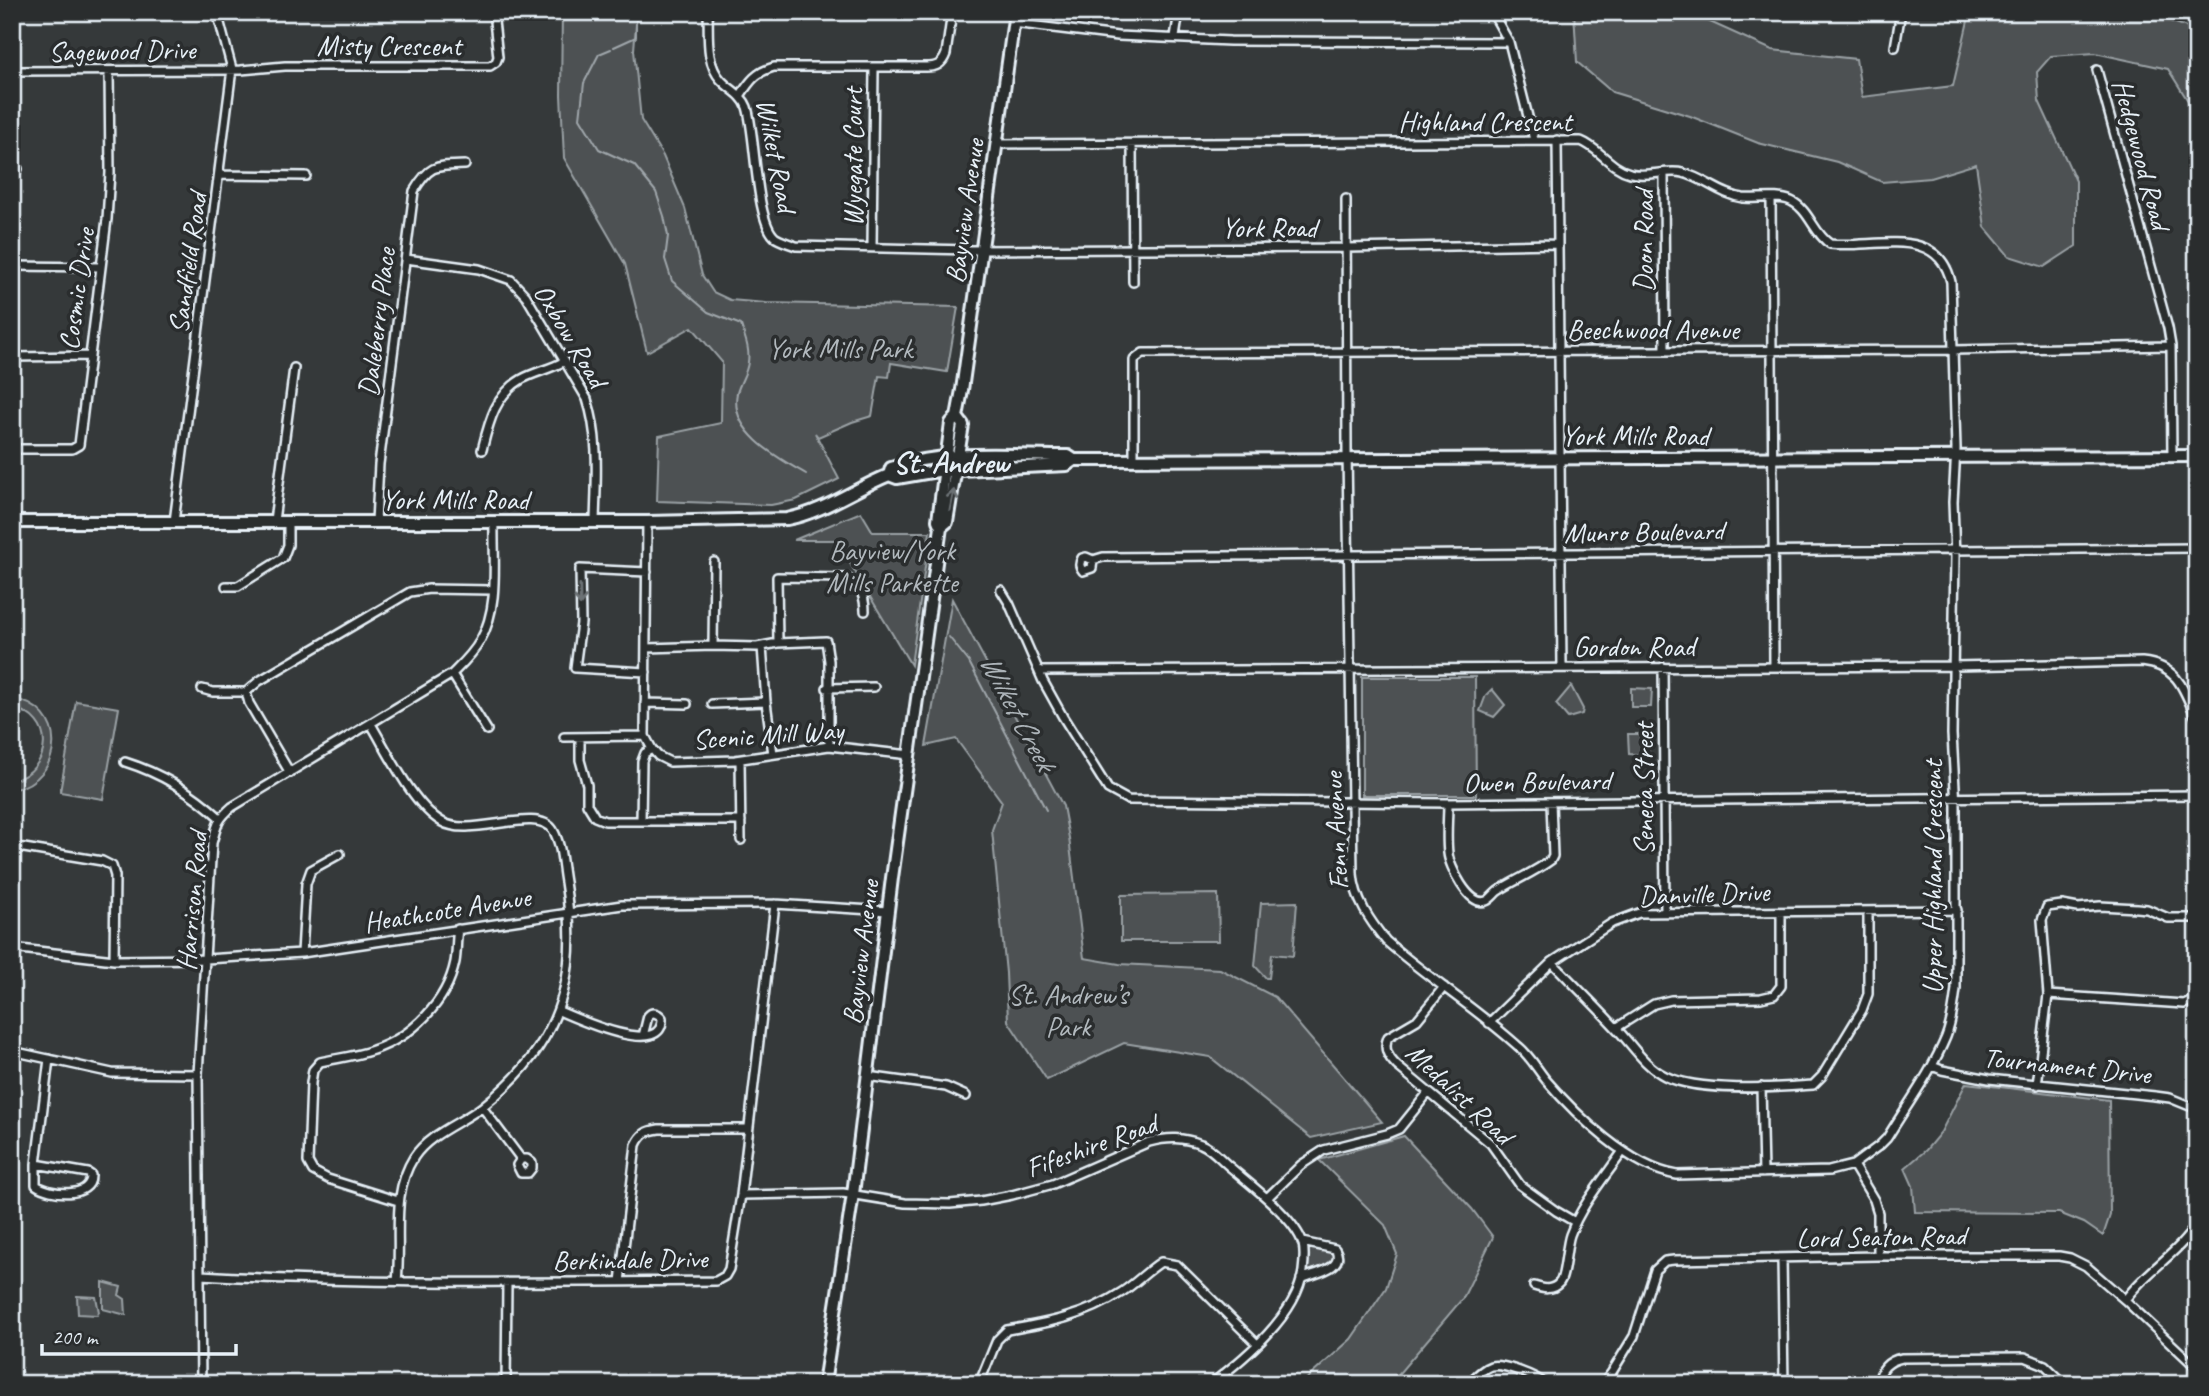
<svg xmlns="http://www.w3.org/2000/svg" width="2209" height="1396" font-family="Caveat,sans-serif">
  <style>
    .green { fill: #4d5152; stroke: #9aa1a5; stroke-width: 2 }
    .lines { fill: none; stroke-linecap: round; stroke-linejoin: round }
    .stream { stroke: #a0a7ac; stroke-width: 2 }
    .minor-casing { stroke: #e8f1f8; stroke-width: 12 }
    .secondary-casing { stroke: #e8f1f8; stroke-width: 16 }
    .minor { stroke: #2a2d2e; stroke-width: 7 }
    .secondary { stroke: #2a2d2e; stroke-width: 10 }
    .oneway { stroke: #6c7275 }
    .labels { text-anchor: middle; stroke-width: 7; stroke-linejoin: round; paint-order: stroke }
    .street-label { font-size: 28px; fill: #e8f1f8; stroke: #2a2d2e }
    .park-label { font-size: 28px; fill: #b2b9be; stroke: #2a2d2e }
    .neighbourhood-label { font-size: 30px; font-weight: bold; fill: #e8f1f8; stroke: #2a2d2e }
    .water-label { font-size: 30px; font-style: italic; fill: #acb3b8; stroke: #2a2d2e }
  </style>
  <rect width="100%" height="100%" fill="#35393a"/>
  <filter id="ink" filterUnits="userSpaceOnUse"><feTurbulence type="fractalNoise" baseFrequency=".0143" numOctaves="2"/><feDisplacementMap in="SourceGraphic" scale="14" xChannelSelector="R" yChannelSelector="G"/><feConvolveMatrix kernelMatrix="1 2 1 2 8 2 1 2 1" color-interpolation-filters="sRGB"/></filter>
  <g filter="url(#ink)">
    <path class="green" d="M562,12h75l-3,38 7,70 22,36 22,52 17,67 11,17 17,8 36,3 192,4 -11,65 -56,-9 -2,14 -10,-1 -7,40 -20,6 -34,15 -3,-4 24,46 -43,21 -25,5 -114,-4 2,-65 62,-13 1,-61 -30,-35 -45,25 -22,-88 -61,-106 -3,-63z
      M1574,12h114l84,38 84,9 6,38 91,-11 17,-74h175l39,14 13,8v134l-6,-14 4,-42 -27,-43 -73,-16 -44,3 -14,16 2,29 37,80v65l-32,21 -35,-11 -24,-29 -9,-63 -46,14 -48,4 -45,-20 -79,-19 -68,-27 -78,-24 -35,-30z
      M861,512l12,20h57l-19,133 -75,-125h-42z
      M952,599l111,207 6,32 15,120 35,6 101,5 55,28 107,125 -71,16 -101,-81 -86,-14 -77,37 -39,-59 -2,-48 -14,-143 10,-28 -46,-63 -30,7z
      M1362,677h113l1,118h-114z
      M1571,686l12,23 -1,5 -14,4 -12,-14z
      M1631,688l21,1 -1,18h-20z
      M1492,689l13,16 -11,12 -14,-6 6,-16z
      M12,699c56,7 54,80 0,91v-9c41,-12 44,-64 0,-73z
      M76,701l43,7 -16,91 -43,-7z
      M1628,734h21v17l-2,4 -18,-1z
      M1218,894l1,47h-98v-46z
      M1297,902l-4,54 -21,-2 -3,24h-3l-11,-12 6,-63z
      M1966,1083l143,17 1,115 -7,21 -19,-13 -25,-10 -144,-1 -2,-26 -8,-18 21,-18 15,-18z
      M1404,1136l68,73 21,28 -30,61 -73,86h-89l50,-45 35,-51 11,-34 -12,-29 -66,-65z
      M1307,1246l23,4 4,5 -1,6 -5,4 -20,6z
      M103,1282l18,5 -2,8 6,4 1,16 -23,-6z
      M77,1296l19,1 3,15 -2,3 -19,-1z"/>
    <g class="lines">
      <path class="stream" d="M614,47l22,-10v-25
        M611,49l-12,5 -15,29 -4,35 19,31 35,16 22,27 8,24 4,20 -3,23 7,22 36,31 33,13c4,13 9,24 7,37 -1,11 -8,20 -11,31 -8,39 41,65 69,81
        M949,637l20,25 77,148"/>
      <g class="minor-casing">
        <path id="minor" d="M708,12c1,22 -3,51 13,68 9,10 21,14 26,27 9,28 8,116 29,131 5,3 14,6 20,8l174,4 376,-2 211,-4
          M1492,12l17,30 25,98
          M2175,12l22,5
          M1013,23l105,13 112,5 279,1
          M1175,37l4,-25
          M1895,47l6,-35
          M2097,70l71,258 3,18 1,110
          M12,71l229,-1 44,-4h205l6,-4 2,-5 -5,-45
          M740,96c10,-15 16,-24 34,-29h152c10,0 16,-2 20,-13l6,-42
          M1557,140l5,527
          M997,144l584,-3c18,7 29,27 49,32 17,5 36,-4 53,0 21,5 38,22 60,25 15,1 35,-3 48,3 18,8 23,33 39,43 44,5 108,-20 121,38l5,167 -3,53 2,55 -3,177 4,72v183c-2,16 -4,33 -10,48 -15,36 -39,68 -59,101l-7,7 -27,20 -24,6 -152,4c-48,-8 -100,-59 -131,-95 -9,-11 -16,-24 -27,-33 -42,-38 -91,-69 -133,-106 -16,-20 -31,-41 -33,-67l-6,-423 -1,-252
          M1132,145l1,137
          M12,169h6
          M1664,174l1,177
          M220,175l86,1
          M1771,199l3,467
          M872,247l2,-179
          M406,259l73,10 32,11 15,16 61,103c13,39 9,82 8,123
          M12,266l88,1
          M12,357l76,-1
          M12,449h60l7,-4 28,-226 3,-46 -1,-102
          M482,450c7,-28 13,-55 40,-71 13,-7 28,-10 41,-17
          M1134,460v-100l9,-7 810,-3 218,-4
          M274,521l20,-153
          M174,522l58,-453 -15,-57
          M376,522l3,-58 35,-273c16,-27 22,-25 51,-26
          M647,522l-2,214 7,13 6,7 12,6 65,-2 94,-14 81,9
          M1093,560l-1,8 -9,3c-4,-5 -4,-7 -1,-13l4,-1 7,3 10,-3 1094,-9
          M226,586h12l45,-28 5,-13v-24
          M1001,590l8,13 34,78 20,36 45,72 20,11 320,3 749,-8
          M778,643l-1,-66 70,1c13,7 18,19 18,33
          M713,646l1,-84
          M762,646l4,56 7,52
          M647,648l66,-2 44,1 21,-4 48,-2 3,20v85
          M1663,667l2,244
          M1039,671l915,-5 188,-4c37,4 42,28 55,58
          M646,672l-71,-4 6,-45 -1,-54 67,3
          M452,674l35,56
          M827,688l47,-1
          M202,689l11,3h33
          M645,703l42,1
          M712,704l54,-2
          M371,724c18,30 42,81 71,98 28,17 95,-17 111,8 9,15 9,36 12,52 13,80 2,146 -59,204 -7,7 -15,14 -24,21 -21,16 -53,27 -68,50 -24,38 -12,81 -17,124
          M564,737l81,-1
          M580,737v23l7,25v19l8,13 10,4h136
          M740,760l1,80
          M125,762c35,11 68,31 95,56
          M290,773l-41,-70 -3,-11 13,-11 151,-89 19,-3 63,1
          M1448,803c0,16 -2,34 0,50 1,13 21,54 38,48 4,-1 8,-7 12,-10 17,-11 37,-19 53,-31l2,-4 -2,-54
          M641,821l1,-60 3,-8 7,-4
          M12,846l90,15 10,5 3,10 -1,84
          M12,948l102,12 92,-1 96,-6 320,-48 153,-1 113,7
          M302,953l4,-69 5,-14 29,-16
          M1552,962c21,22 43,43 63,65 16,16 29,39 50,49 32,16 110,12 148,9l9,-9 40,-66 6,-16v-83
          M1444,987l-27,33 -29,17c-5,12 0,20 9,29l94,78 29,41 36,26 19,11
          M2048,995l136,9 13,-6
          M559,1011c19,8 105,48 103,7 -4,-5 -10,-7 -14,-2l-5,20
          M1489,1023l63,-61 60,-39 27,-10 318,-3
          M1616,1028l38,-24 17,-4 90,-2 13,-3 7,-9v-74
          M12,1051l100,22 86,1
          M1932,1066l10,4 47,9 166,17 15,2 27,11
          M867,1076l79,11 20,9
          M2037,1085l11,-90 -6,-75 5,-13 15,-2 16,3 22,-2 37,2 10,1 21,9h29
          M1761,1087l2,86
          M482,1107l39,52h6l5,4v5l-4,5h-7l-4,-8 4,-6
          M36,1164l52,9 3,2c1,24 -41,20 -55,10v-21l13,-105
          M1853,1165l21,35 4,13v43
          M741,1195l102,-2 62,10 45,1 31,-3 31,-6 41,-11 96,-42c19,-5 34,-5 52,2 11,4 20,16 29,23 21,18 65,51 73,77 2,8 1,19 0,27 -6,44 -58,87 -92,113
          M1267,1198l34,-33 23,-15 63,-16 12,-5 29,-36
          M398,1201l-70,-22 -15,-8 -5,-9 3,-79 2,-13 7,-8c18,-4 37,-6 53,-12 39,-13 74,-48 82,-88 2,-11 1,-22 3,-33
          M1782,1259l2,125
          M201,1275c171,10 343,7 515,6l9,-5 4,-7 12,-74 34,-291
          M1301,1279c13,-6 46,-10 34,-30l-33,-7
          M620,1282l16,-137c5,-11 10,-14 23,-16h89
          M1534,1286c9,3 18,5 25,-3 6,-5 7,-37 11,-48 11,-30 35,-58 53,-84
          M2125,1300c20,-29 54,-46 72,-77
          M201,1384l-3,-310 14,-231c5,-18 5,-23 20,-36l220,-133c10,-10 21,-20 28,-33 20,-34 13,-82 14,-120
          M506,1384l1,-101
          M979,1384l18,-44 10,-10c42,-7 78,-14 115,-38 14,-9 25,-21 39,-30l16,3 80,79
          M1468,1384c7,-7 14,-15 23,-18 12,-3 45,10 54,18
          M1603,1384l9,-12 22,-36 21,-66 10,-9 9,-1 204,-4h181l11,2 16,8 39,34 72,68
          M1878,1384c2,-15 9,-23 24,-26l123,-1 20,8 20,19"/>
      </g>
      <g class="secondary-casing">
        <path id="secondary" d="M889,475l8,3 40,-7 130,-6 7,-5
          M12,522h635l140,-3c37,-7 67,-30 102,-44l2,-7c56,-19 118,-12 177,-12l6,4h26l1097,-4
          M941,527l6,-5 16,-97 -6,-8
          M824,1384l29,-190 39,-316 49,-351 -3,-7 13,-97 6,-6 5,-27 53,-378"/>
      </g>
      <use href="#minor" class="minor"/>
      <use href="#secondary" class="secondary"/>
    </g>
    <defs><path id="oneway-shaft" d="M-6 0H5M1.5-3L5.5 0L1.5 3" fill="none" stroke-width="1.6" stroke-linecap="round" stroke-linejoin="round" transform="scale(1.75)"/></defs>
    <g class="oneway">
      <use href="#oneway-shaft" transform="translate(952 500) rotate(-79)"/>
      <use href="#oneway-shaft" transform="translate(580 595) rotate(89)"/>
    </g>
  </g>
  <g class="labels">
    <g class="street-label">
      <text x="389" y="55">Misty Crescent</text>
      <text transform="translate(122 50) rotate(-1)" y="10">Sagewood Drive</text>
      <text x="1485" y="131">Highland Crescent</text>
      <text transform="translate(2142 154) rotate(75)" y="10">Hedgewood Road</text>
      <text transform="translate(777 155) rotate(79)" y="10">Wilket Road</text>
      <text transform="translate(852 157) rotate(-90)" y="10">Wyegate Court</text>
      <text transform="translate(964 211) rotate(-82)" y="10">Bayview Avenue</text>
      <text x="1269" y="237">York Road</text>
      <text transform="translate(1643 241) rotate(-90)" y="10">Doon Road</text>
      <text transform="translate(187 263) rotate(-82)" y="10">Sandfield Road</text>
      <text transform="translate(76 289) rotate(-82)" y="10">Cosmic Drive</text>
      <text transform="translate(376 322) rotate(-83)" y="10">Daleberry Place</text>
      <text x="1653" y="339">Beechwood Avenue</text>
      <text transform="translate(571 335) rotate(59)" y="10">Oxbow Road</text>
      <text x="1635" y="445">York Mills Road</text>
      <text x="455" y="509">York Mills Road</text>
      <text transform="translate(1644 531) rotate(-1)" y="10">Munro Boulevard</text>
      <text x="1634" y="656">Gordon Road</text>
      <text transform="translate(768 734) rotate(-4)" y="10">Scenic Mill Way</text>
      <text transform="translate(1537 781) rotate(-1)" y="10">Owen Boulevard</text>
      <text transform="translate(1643 789) rotate(-90)" y="10">Seneca Street</text>
      <text transform="translate(1335 831) rotate(-93)" y="10">Fenn Avenue</text>
      <text transform="translate(1932 877) rotate(-90)" y="10">Upper Highland Crescent</text>
      <text transform="translate(1704 893) rotate(-2)" y="10">Danville Drive</text>
      <text transform="translate(191 901) rotate(-85)" y="10">Harrison Road</text>
      <text transform="translate(447 909) rotate(-9)" y="10">Heathcote Avenue</text>
      <text transform="translate(860 952) rotate(-83)" y="10">Bayview Avenue</text>
      <text transform="translate(2067 1065) rotate(6)" y="10">Tournament Drive</text>
      <text transform="translate(1460 1093) rotate(43)" y="10">Medalist Road</text>
      <text transform="translate(1091 1145) rotate(-20)" y="10">Fifeshire Road</text>
      <text transform="translate(1881 1236) rotate(-1)" y="10">Lord Seaton Road</text>
      <text transform="translate(630 1259) rotate(-1)" y="10">Berkindale Drive</text>
    </g>
    <g class="park-label">
      <text x="840" y="358">York Mills Park</text>
      <text x="892" y="560">Bayview/York<tspan x="892" dy="32">Mills Parkette</tspan></text>
      <text x="1068" y="1004">St. Andrew’s<tspan x="1068" dy="32">Park</tspan></text>
    </g>
    <g class="neighbourhood-label">
      <text x="951" y="473">St. Andrew</text>
    </g>
    <g class="water-label">
      <text transform="translate(1018 712) rotate(62)" y="10">Wilket Creek</text>
    </g>
  </g>
  <rect width="2209" height="1396" fill="none" stroke="#2a2d2e" stroke-width="42"/>
  <rect x="21" y="21" width="2167" height="1354" fill="none" stroke="#e8f1f8" stroke-width="2.5" filter="url(#ink)"/>
  <path d="M42 1344v10h194v-10" fill="none" stroke="#e8f1f8" stroke-width="3.5"/>
  <text x="52" y="1344" font-size="21" fill="#e8f1f8" stroke="#2a2d2e" stroke-width="5" paint-order="stroke">200 m</text>
</svg>
